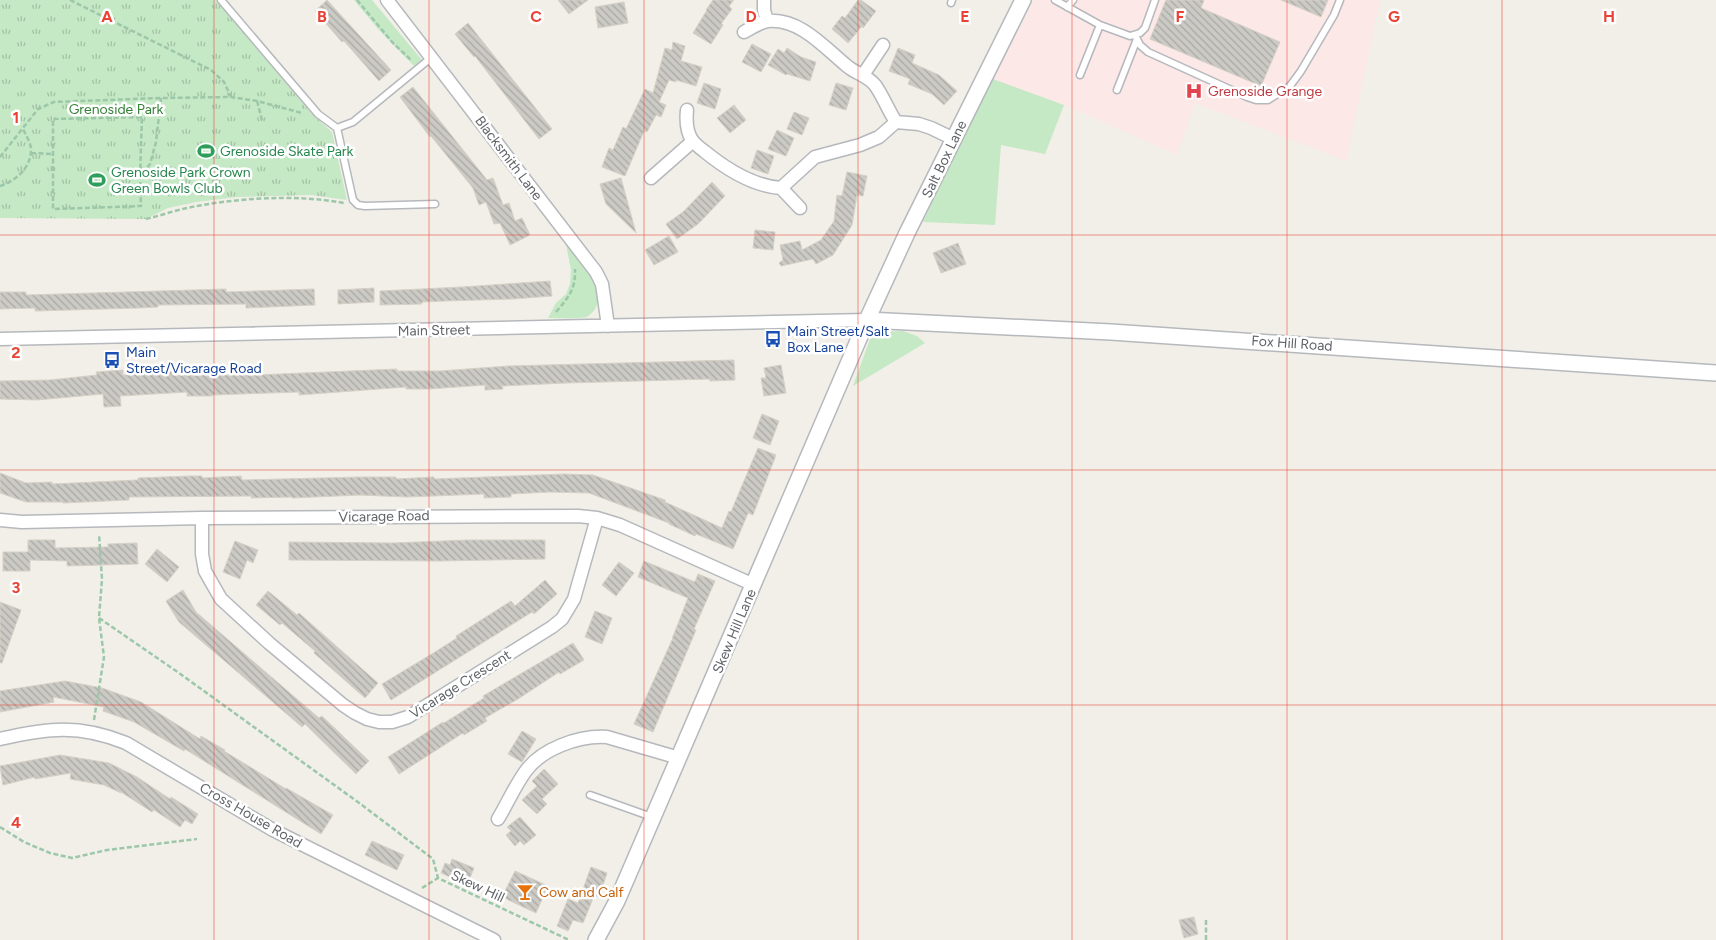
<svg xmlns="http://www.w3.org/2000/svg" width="1716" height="940" font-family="Figtree,sans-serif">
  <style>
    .medical { fill: #fce8e6 }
    .green { fill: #c5e8c5 }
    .park { fill: url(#park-tufts) }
    .building { fill: url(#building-back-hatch); stroke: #d6d1c6 }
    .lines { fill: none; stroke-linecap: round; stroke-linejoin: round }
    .service-casing { stroke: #b5b8bc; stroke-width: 9 }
    .minor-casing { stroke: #b5b8bc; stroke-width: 15 }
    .tertiary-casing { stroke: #b5b8bc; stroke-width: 18 }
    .path { stroke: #9cc7a9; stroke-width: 2.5; stroke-dasharray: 5 2.5; stroke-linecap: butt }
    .service { stroke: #fff; stroke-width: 6 }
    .minor { stroke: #fff; stroke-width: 12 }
    .tertiary { stroke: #fff; stroke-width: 15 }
    .grid { fill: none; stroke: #ea4335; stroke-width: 1; stroke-opacity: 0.55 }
    .labels { text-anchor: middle; stroke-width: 5; stroke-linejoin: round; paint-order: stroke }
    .health-label { font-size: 14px; fill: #be3a42; stroke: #fff; text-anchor: start }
    .park-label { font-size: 14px; fill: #348238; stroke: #fff }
    .leisure-label { font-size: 14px; fill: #27864d; stroke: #fff; text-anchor: start }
    .street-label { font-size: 14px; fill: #5f6368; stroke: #fff }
    .transit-label { font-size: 14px; fill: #164399; stroke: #fff; text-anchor: start }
    .food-label { font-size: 14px; fill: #c56008; stroke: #fff; text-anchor: start }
    .grid-label { font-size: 16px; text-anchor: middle; font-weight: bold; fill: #ea4335; stroke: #fff; stroke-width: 5; stroke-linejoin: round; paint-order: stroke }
  </style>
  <defs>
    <pattern id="park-tufts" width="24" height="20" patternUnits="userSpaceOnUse" patternTransform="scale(1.25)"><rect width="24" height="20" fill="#c5e8c5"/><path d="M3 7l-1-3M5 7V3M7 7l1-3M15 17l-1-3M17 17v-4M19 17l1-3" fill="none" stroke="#a3c0a4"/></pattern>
    <pattern id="building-back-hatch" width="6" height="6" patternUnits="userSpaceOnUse" patternTransform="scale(1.25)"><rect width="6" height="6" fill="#cccac5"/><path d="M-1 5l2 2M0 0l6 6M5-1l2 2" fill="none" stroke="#a9a8a4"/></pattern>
  </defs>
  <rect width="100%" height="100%" fill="#f1efe8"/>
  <path class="medical" d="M1034,0h346l-34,161 -151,-58 -18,52 -113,-50 -71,-26z"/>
  <path class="green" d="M354,0h18l50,60 -8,6 -35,-36z
    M993,79l71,26 -19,49 -44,-9 -6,80 -72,-3 51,-110z
    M566,244c12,15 41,44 29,65 -2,3 -5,6 -8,8 -7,2 -31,1 -39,1l8,-15 10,-9 4,-10 1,-14z
    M903,331l14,5 8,7 -72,43 17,-47 11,-7z"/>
  <path class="park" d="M0,0h216l96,114 20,18 15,68 -36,-5 -74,2 -41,5 -28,6 -22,11 -146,-1z"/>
  <path class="building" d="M327,0l64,70 -12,11 -35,-40 -2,1 -27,-31z
    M558,0h30l-19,14z
    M713,0h21l-5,6 3,3 -11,15 2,1 -12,19 -18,-11 14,-23h-1z
    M858,0h3l15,11 -13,17 -1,-2 -14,17 -16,-14 10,-13 3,2z
    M1166,0h38l-3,8 79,34 -19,44 -111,-47z
    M1281,0h47l-7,17z
    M624,2l4,21 -30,5 -3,-21z
    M468,23l84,106 -13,10 -64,-83 -1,1 -19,-23z
    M673,42l12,4 -4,15 21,6 -6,19 -20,-6v2l-7,-2 -10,22 7,3 -5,12 -5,-2 -9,17 -3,-1 -19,45 -23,-9 7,-19 4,2 10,-23 3,2 19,-40 8,4 12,-45 7,2z
    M752,44l19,10 -10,18 -19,-10z
    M787,48l14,9 15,5 -6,19 -23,-7 -1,1 -18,-10 10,-16 6,4z
    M898,48l17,7 -3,8 27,12 18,16 -13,14 -12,-11 -24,-10 2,-5 -21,-8z
    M704,83l17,6 -6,20 -18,-6z
    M836,83l17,5 -7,22 -17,-5z
    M413,87l74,93 6,-2 10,27 6,-2 6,18 7,-3 8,17 -20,10 -10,-22 -6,1 -8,-22 -7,3 -6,-17 -42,-52 -1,1 -30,-40z
    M734,105l12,15 -16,13 -13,-15z
    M794,112l15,6 -7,17 -15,-6z
    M777,130l17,8 -8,18 -18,-7z
    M757,150l17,6 -6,18 -17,-6z
    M847,172l20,4 -4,20 -6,-1 -5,30 -19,30 -17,9 -3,-5 -32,7 -2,-3 4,-3 -3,-15 20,-4 2,9 19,-10 13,-19 3,-26 5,1z
    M621,178l15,55 -30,-29 -6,-20z
    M712,182l13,14 -27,28 -21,15 -11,-15 17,-12z
    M755,230l20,2 -2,18 -20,-2z
    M669,236l9,16 -24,13 -9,-15z
    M958,243l8,21 -25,9 -8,-20z
    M550,281l2,15 -39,3 -68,2 -23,1v2l-42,1v-14l82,-4z
    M374,288v14l-36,2v-14z
    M226,289v3l88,-3 1,16 -69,3v-4l-88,1v2l-19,1 -104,3v-3l-35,1v-17h26v3z
    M734,360l1,20 -25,1v-2l-144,4 -64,3 1,3 -18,1v-5l-56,4h-23v-2l-107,8v-3l-87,3v1h-25v-4l-67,4 1,10 -17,1 -1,-13 -66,6 -37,-1v-18l50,-1 47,-5 -1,-3 27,-2v5l49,-4v4h84l141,-6v2h43l68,-5z
    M781,365l5,28 -22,3 -3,-18h5l-2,-10z
    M762,414l17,7 -9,24 -17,-7z
    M758,448l18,7 -23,60 -5,-2 -15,36 -37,-15 -1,2 -26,-12v-1l-80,-30 -39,-1 -39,2v3l-27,1v-4l-77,3 -47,-2 -68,3v-1l-41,1v-2l-122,1v3l-66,3 -1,-1h-36l-26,-9v-20l26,10 26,-1v2l86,-4v-2l52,-2h12v2l39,-2 1,4 118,-3h36v2l38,-2v2l130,-5 29,1 72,25v2l57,26 7,-17 2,1 7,-17z
    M28,540h27v8l53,-1v-3l29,-1 1,21 -71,2v-5l-37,-1v11h-27v-19h25z
    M468,540h77v19l-105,2 -151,-1v-18l104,1z
    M235,541l23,9 -5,13 -6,-3 -7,19 -17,-7z
    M157,549l22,18 -12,15 -22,-18z
    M644,561l51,21 3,-8 17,7 -21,48 2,1 -43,102 -19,-8 38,-84 2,1 -2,-2 16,-41 -50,-21z
    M619,562l15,11 -18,23 -14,-11z
    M545,580l12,14 -23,20 -2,-2 -141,88 -9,-16 53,-32 22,-14 -1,-2 55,-35 4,5z
    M183,590l13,22 123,106 3,-2 47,45 -13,13 -51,-50 -3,3 -123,-105 -13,-21z
    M268,591l29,24 2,-2 79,70 -13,15 -51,-45 1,-2 -33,-28 -2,2 -24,-20z
    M0,602l21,8 -19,53h-2z
    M595,611l17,7 -10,26 -17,-7z
    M573,643l11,17 -24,14 -1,-2 -41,27 -33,19 2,3 -23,14 -1,-2 -64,41 -11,-17 55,-35 1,1 40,-25 -1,-2z
    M65,681l37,7 39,14 59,37 1,-3 24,14 -1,1 62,38v-1l47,27 -12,19 -136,-85 -1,2 -50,-29 -31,-11 1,-4 -51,-10 1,5 -54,10v-21z
    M522,731l14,8 -14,23 -14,-8z
    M60,755l49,8 28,14 33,22 1,-2 27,17 -6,10 -7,-4 -5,7 -26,-17 -2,2 -31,-20v1l-17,-8 -34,-6 1,-6 -36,6v-2l-32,8 -3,-19z
    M544,769l14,15 -16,15 5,5 -10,10 -15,-14 15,-14 -5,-5z
    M520,817l16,18 -12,10 -4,-4 -5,5 -9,-11 5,-4 -4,-4z
    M372,841l32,14 -7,15 -32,-15z
    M452,859l22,9 -7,17 -26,-12 4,-10 5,2z
    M591,867l16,6 -8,24 -5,-1 -11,27 -10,-3 -5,11 -11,-5 11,-27 10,4z
    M515,871l33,15 -12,27 -34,-16z
    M1194,917l4,17 -14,4 -5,-18z"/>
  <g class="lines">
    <g class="service-casing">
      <path id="service" d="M221,0l97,114 19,14 16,-6 79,-65
        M1055,0l45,25 30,11 10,-3 5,-5 10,-28
        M951,3l1,-3
        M1067,7l6,-7
        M1135,35l5,10 8,7 99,45 9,3h12l22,-14 11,-15 33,-56 6,-15
        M1080,75l20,-50
        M1117,90l20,-51
        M337,128l16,72 5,5 7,1 70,-2
        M590,795l62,22"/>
    </g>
    <g class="minor-casing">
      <path id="minor" d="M387,0l209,272 6,12 6,42
        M764,0v10l3,11
        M744,32c7,-4 16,-10 24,-11 32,-3 57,27 79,45 8,7 21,10 28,19 8,11 13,25 21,37
        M863,75l20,-30
        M687,110c-1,10 -1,21 5,30 3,4 8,8 12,11 22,18 48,35 77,37l34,-31 45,-12 19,-8 17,-15 23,2 12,4 23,11
        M651,178l42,-37
        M781,188l19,20
        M0,339l867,-19
        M202,518v36l3,17 16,28 48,44 74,62 12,8 12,6 12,3h13l16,-5 144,-90 10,-8 12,-20 23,-81
        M0,520l22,2 180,-4 376,-2 19,2 23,7 134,60
        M0,739c48,-11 79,-15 126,4l147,87 221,110
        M498,819c9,-15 17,-33 27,-47 16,-23 54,-37 82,-35l72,21"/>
    </g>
    <g class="tertiary-casing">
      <path id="tertiary" d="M867,320l244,12 605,41
        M596,940l21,-39 250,-581 40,-87 116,-233"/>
    </g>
    <path class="path" d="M70,0l141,70 13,12 7,15
      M357,0l36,43 18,17
      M257,101l5,19
      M31,153l22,1
      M0,157l38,-48 16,-7 107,-4 70,-1 26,4 45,12
      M140,176l2,-59 -89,2v90l88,-3 -1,-30 10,-12 6,-22 5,-44
      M0,186c16,-5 32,-19 31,-38 -1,-6 -5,-13 -8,-19
      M146,219c13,-3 27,-8 41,-11 48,-10 108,-14 157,-5
      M556,312c12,-14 20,-23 19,-43
      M99,618l80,55 183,132 71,54 5,19
      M94,720l10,-63 -5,-39 3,-39 -3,-45
      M0,827l24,15 26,11 22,5 35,-8 90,-11
      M422,888l16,-10 131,62
      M1206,940v-22"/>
    <use href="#service" class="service"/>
    <use href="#minor" class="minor"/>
    <use href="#tertiary" class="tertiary"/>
  </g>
  <path class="grid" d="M214,0v940M429,0v940M644,0v940M858,0v940M1072,0v940M1287,0v940M1502,0v940M0,235h1716M0,470h1716M0,705h1716"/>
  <defs>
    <g id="hospital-bare" transform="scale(1.35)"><path d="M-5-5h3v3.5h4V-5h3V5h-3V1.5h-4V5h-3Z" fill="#e0444e" stroke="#fff" stroke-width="2.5" paint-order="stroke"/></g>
    <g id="stadium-bare" transform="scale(1.35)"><path d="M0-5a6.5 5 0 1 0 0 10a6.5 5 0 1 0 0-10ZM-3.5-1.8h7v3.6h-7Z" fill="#2e9e5b" stroke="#fff" stroke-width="2.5" paint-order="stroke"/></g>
    <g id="bus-bare" transform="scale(1.35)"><path d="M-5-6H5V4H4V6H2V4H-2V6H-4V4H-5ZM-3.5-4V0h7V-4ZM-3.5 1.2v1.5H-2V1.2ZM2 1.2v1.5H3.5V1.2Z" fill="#1a4fb4" stroke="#fff" stroke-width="2.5" paint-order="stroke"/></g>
    <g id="bar-bare" transform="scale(1.35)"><path d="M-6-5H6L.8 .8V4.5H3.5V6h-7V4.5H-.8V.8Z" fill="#e8710a" stroke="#fff" stroke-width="2.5" paint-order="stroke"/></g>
  </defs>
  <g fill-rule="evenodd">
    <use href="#hospital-bare" x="1194" y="91"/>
    <use href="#stadium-bare" x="206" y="151"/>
    <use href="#stadium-bare" x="97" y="180"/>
    <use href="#bus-bare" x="773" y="339"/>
    <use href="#bus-bare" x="112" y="360"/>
    <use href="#bar-bare" x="525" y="892"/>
  </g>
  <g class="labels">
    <g class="health-label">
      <text x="1208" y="96">Grenoside Grange</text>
    </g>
    <g class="park-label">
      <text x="116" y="114">Grenoside Park</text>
    </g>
    <g class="leisure-label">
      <text x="220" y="156">Grenoside Skate Park</text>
      <text x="111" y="177">Grenoside Park Crown<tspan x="111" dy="16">Green Bowls Club</tspan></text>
    </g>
    <g class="street-label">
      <text transform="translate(509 158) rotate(53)" y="5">Blacksmith Lane</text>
      <text transform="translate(944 159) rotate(-64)" y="5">Salt Box Lane</text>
      <text transform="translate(434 330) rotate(-1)" y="5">Main Street</text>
      <text transform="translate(1292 343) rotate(4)" y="5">Fox Hill Road</text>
      <text transform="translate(384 516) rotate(-1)" y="5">Vicarage Road</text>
      <text transform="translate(734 631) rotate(-67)" y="5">Skew Hill Lane</text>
      <text transform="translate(460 684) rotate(-32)" y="5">Vicarage Crescent</text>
      <text transform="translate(251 815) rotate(30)" y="5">Cross House Road</text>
      <text transform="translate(478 886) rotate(25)" y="5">Skew Hill</text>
    </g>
    <g class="transit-label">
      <text x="787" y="336">Main Street/Salt<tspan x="787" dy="16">Box Lane</tspan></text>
      <text x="126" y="357">Main<tspan x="126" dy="16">Street/Vicarage Road</tspan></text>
    </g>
    <g class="food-label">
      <text x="539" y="897">Cow and Calf</text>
    </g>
  </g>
  <g class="grid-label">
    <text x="107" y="22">A</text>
    <text x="322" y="22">B</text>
    <text x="536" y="22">C</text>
    <text x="751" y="22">D</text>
    <text x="965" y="22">E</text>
    <text x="1180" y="22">F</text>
    <text x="1394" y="22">G</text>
    <text x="1609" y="22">H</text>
    <text x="16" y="123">1</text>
    <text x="16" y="358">2</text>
    <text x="16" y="593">3</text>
    <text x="16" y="828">4</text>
  </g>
</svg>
